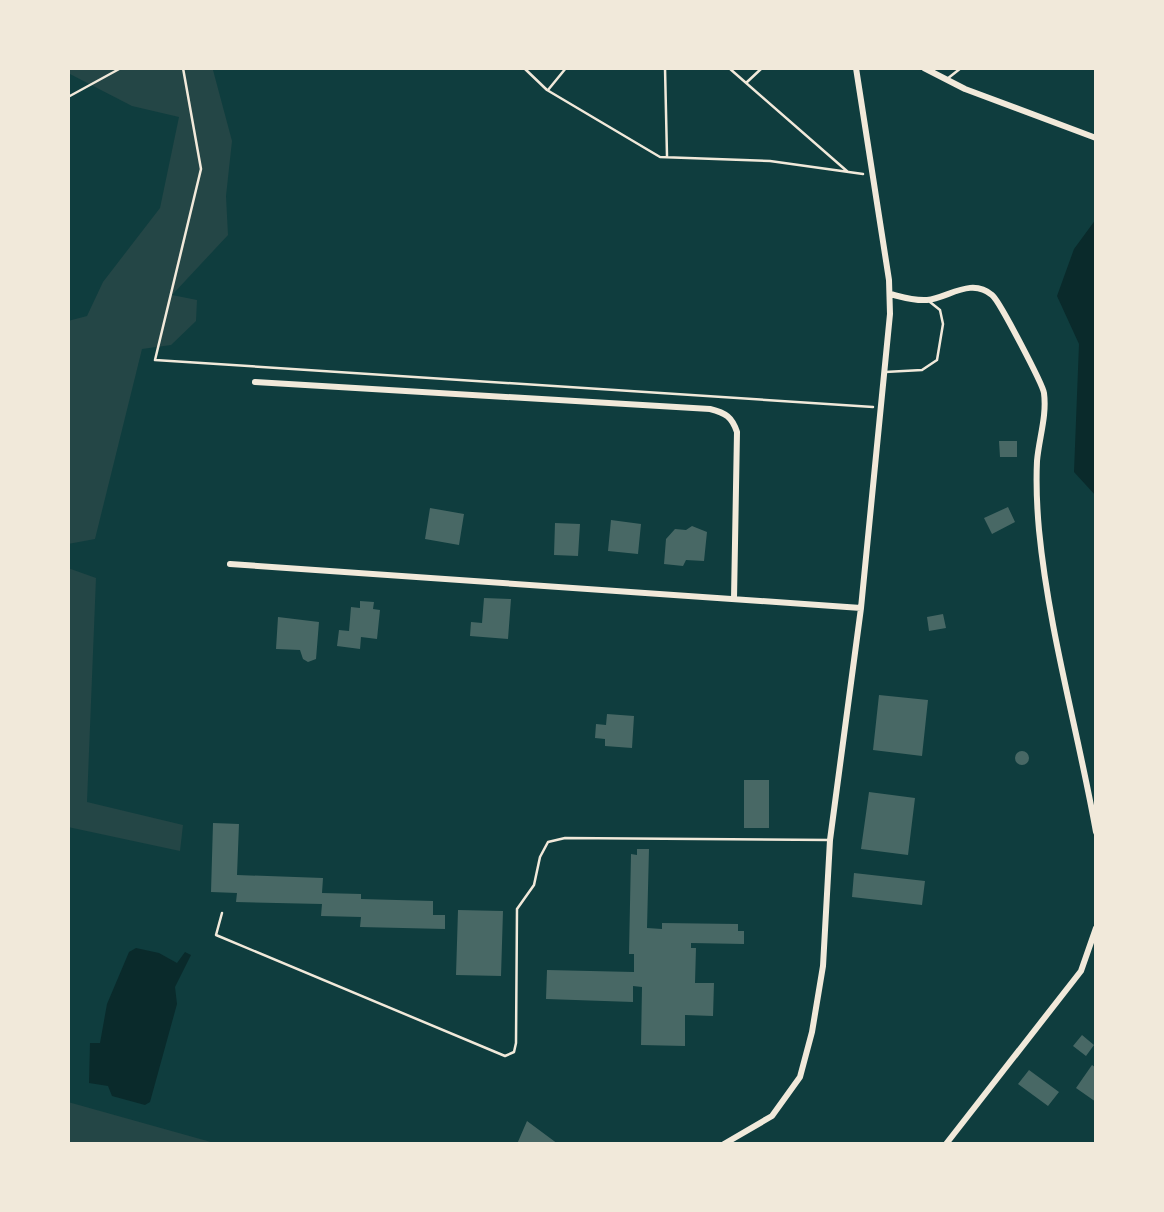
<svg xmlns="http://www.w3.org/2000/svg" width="1164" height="1212" font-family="'PT Sans Narrow',sans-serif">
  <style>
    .green { fill: #244646 }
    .water { fill: #0a2a2b }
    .building { fill: #486865 }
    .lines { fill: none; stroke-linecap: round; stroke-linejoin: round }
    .path { stroke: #f1e9da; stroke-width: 2.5 }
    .service { stroke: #f1e9da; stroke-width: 2.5 }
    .minor { stroke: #f1e9da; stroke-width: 6 }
  </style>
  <rect width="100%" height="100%" fill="#0f3d3e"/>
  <path class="green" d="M68,68l145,2 19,71 -6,55 2,39 -56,60 25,5 -1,21 -25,24 -29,4 -47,190 -27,5v-223l19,-5 16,-34 57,-74 19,-91 -47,-11 -64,-33z
    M68,568l28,10 -9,224 96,23 -3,26 -112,-24z
    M68,1102l150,42h-150z"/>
  <path class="water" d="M1096,219v277l-22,-24 5,-128 -22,-48 17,-47z
    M136,948l23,5 18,10 8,-11 6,3 -16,32 2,17 -27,98 -5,3 -33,-9 -4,-10 -19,-3 1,-40h10l7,-39 22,-52z"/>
  <path class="building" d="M999,441h18v16h-17z
    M1008,507l7,15 -23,12 -8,-16z
    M430,508l34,6 -5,31 -34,-6z
    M611,520l30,4 -3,30 -30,-3z
    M555,523l25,1 -2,32 -24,-1z
    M692,526l15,6 -3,29 -18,-1 -3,6 -19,-2 2,-25 9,-10 11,1z
    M484,598l27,1 -3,40 -38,-3 1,-14 11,1z
    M360,601l14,1 -1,7 7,1 -3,29 -16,-2 -1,12 -23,-3 2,-16 10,1 2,-24 9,1z
    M943,614l3,14 -17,3 -2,-14z
    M278,617l41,5 -3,37 -8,3 -5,-3 -3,-9 -24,-1z
    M879,695l49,5 -6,56 -49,-6z
    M607,714l27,2 -2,32 -27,-2v-7l-10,-1 1,-14 10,1z
    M1015 758a7 7 0 1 1 14 0a7 7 0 1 1-14 0Z
    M744,780h25v48h-25z
    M869,792l46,6 -7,57 -47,-6z
    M213,823l26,1 -2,51 86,3 -1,15 39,1v5l72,2v14h12v14l-85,-2 1,-10 -40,-1 1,-12 -86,-2 1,-9 -26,-1z
    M637,849h12l-2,79 15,1v-6l76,1v7h6v13l-53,-1v5h5l-1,35h19l-1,33 -28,-1v31l-44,-1 1,-58 -9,-1v16l-87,-3 1,-29 87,2v-18h-5l2,-100 6,1z
    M854,873l71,8 -3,24 -70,-8z
    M458,910l45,1 -2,65 -45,-1z
    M1082,1035l12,10 -8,11 -13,-10z
    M1092,1065l4,3v34l-20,-14z
    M1029,1070l30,22 -11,14 -30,-22z
    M527,1121l31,23h-41z"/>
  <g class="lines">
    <path class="path" d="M183,68l18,101 -46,191 718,47
      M524,68l23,22 113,67 110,4 93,13
      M665,68l2,88
      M729,68l119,104
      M746,83l16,-15
      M548,90l18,-22
      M68,97l53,-29"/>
    <path class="service" d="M947,79l14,-11
      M885,372l37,-2 15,-10 6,-36 -3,-14 -10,-8
      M222,913l-6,22 289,121 9,-4 2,-9 1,-134 17,-24 6,-28 8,-15 17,-4 265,2"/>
    <path class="minor" d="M924,68l41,21 131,49
      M890,294c12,3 24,7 37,6 21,-2 44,-23 65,-5 7,5 51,90 52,98 3,23 -5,45 -7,68 -1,22 0,47 2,69 10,102 39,201 57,302
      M255,382l455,27c16,4 22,8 27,23l-3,167
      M230,564l631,44
      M724,1144l48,-28 28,-39 12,-45 11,-66 7,-126 31,-232 29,-294 -1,-34 -33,-212
      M946,1144l135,-173 15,-43"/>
  </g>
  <rect width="1164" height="1212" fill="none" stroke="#f1e9da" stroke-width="140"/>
</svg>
